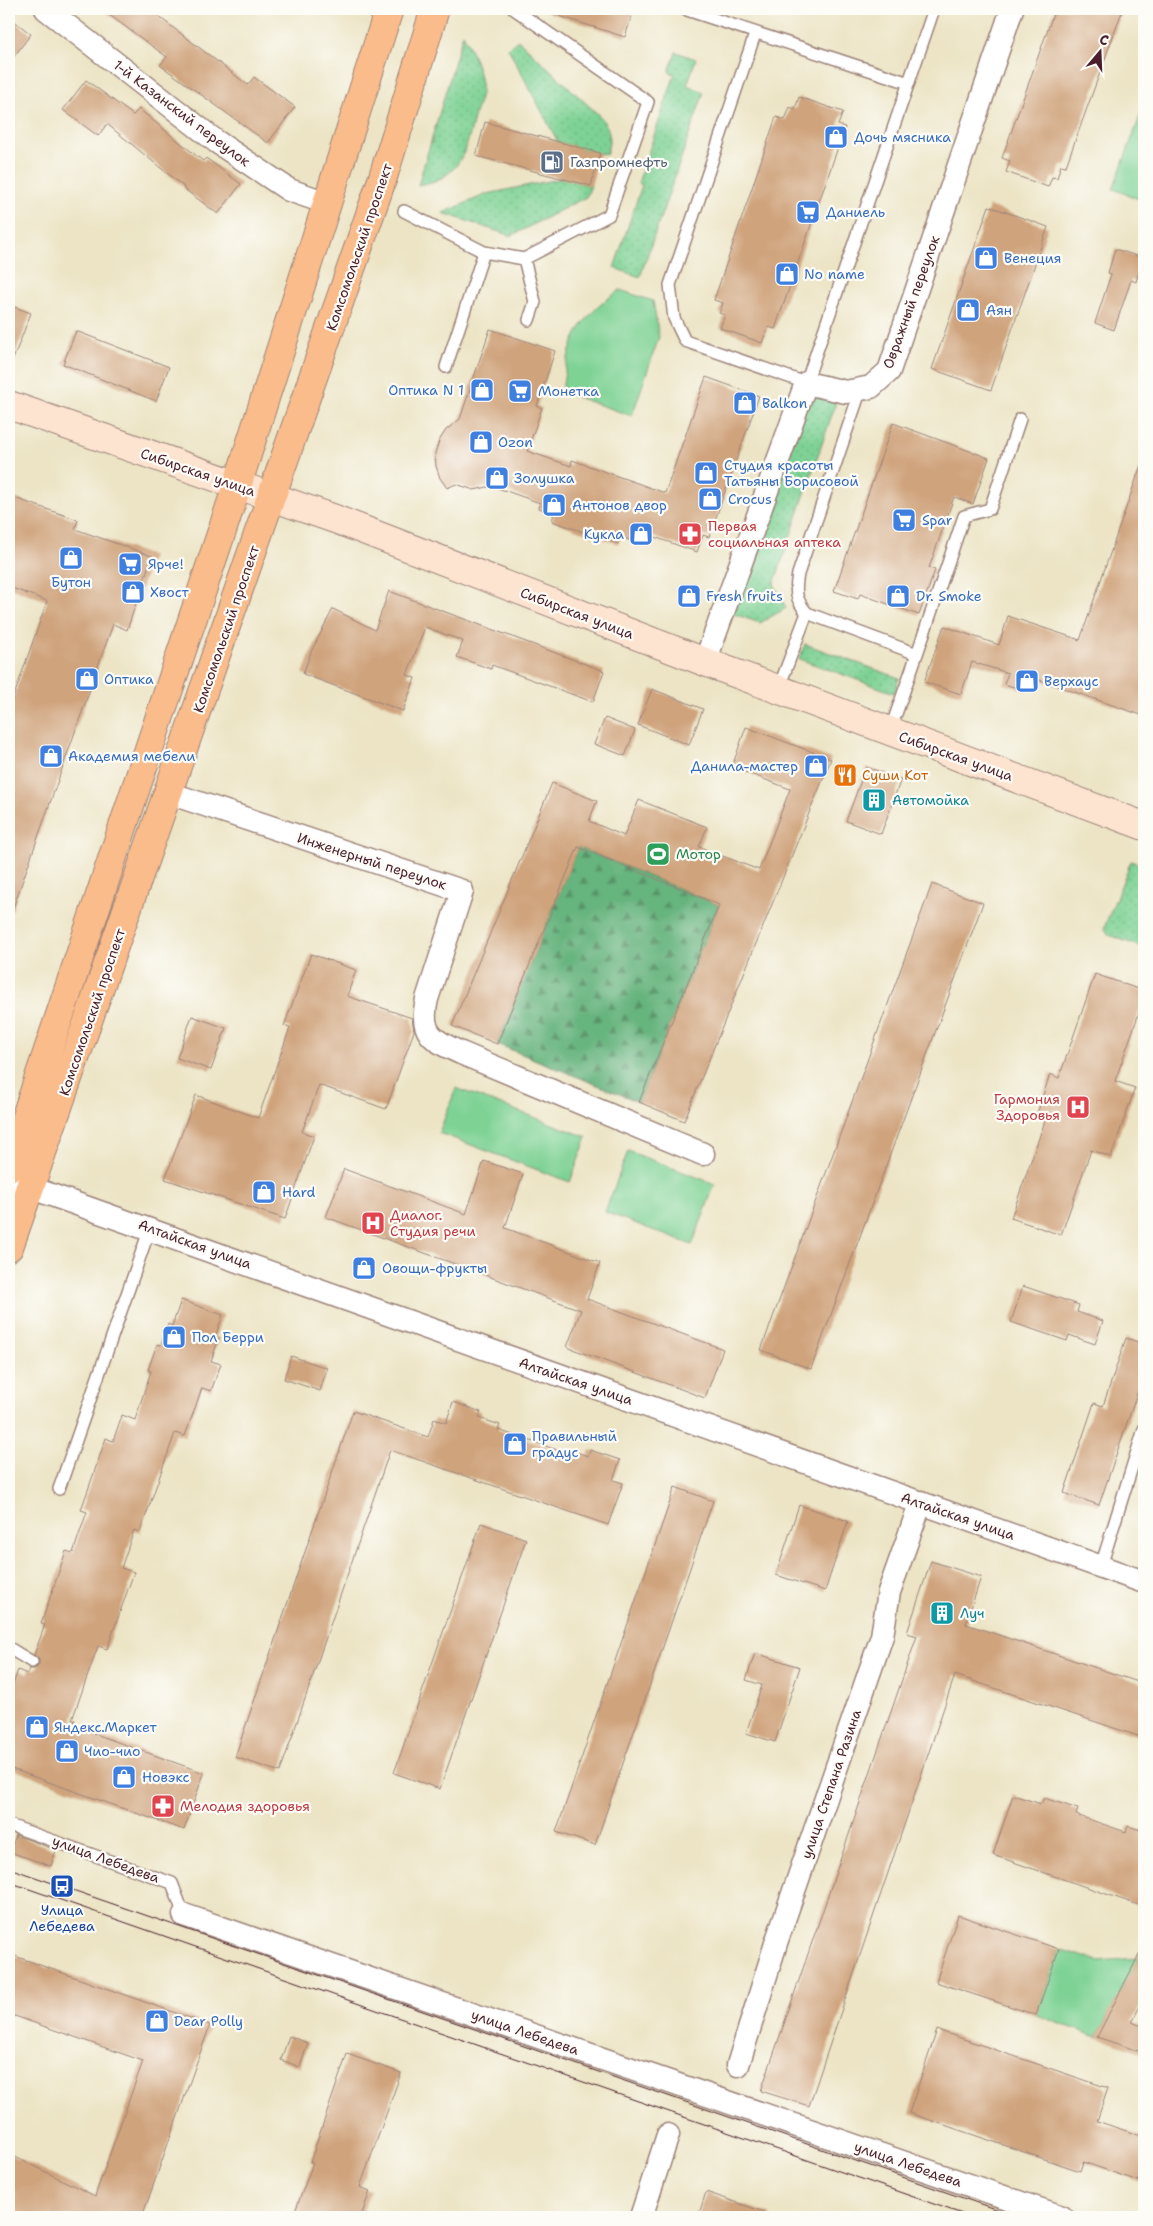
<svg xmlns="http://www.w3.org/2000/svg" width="1153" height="2226" font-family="'Shantell Sans',sans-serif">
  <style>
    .grass { fill: url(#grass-dots); stroke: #647860 }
    .forest { fill: url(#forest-firs); stroke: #586a54 }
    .green { fill: #7ed294; stroke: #647860 }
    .building { fill: #cfa37c }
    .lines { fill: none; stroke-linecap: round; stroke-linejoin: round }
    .lane-casing { stroke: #9b8278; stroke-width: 14 }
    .street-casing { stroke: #9b8278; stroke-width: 25 }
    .secondary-casing { stroke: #9b8278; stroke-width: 30 }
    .primary-casing { stroke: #9b8278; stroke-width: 30 }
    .lane { stroke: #fff; stroke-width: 11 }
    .street { stroke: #fff; stroke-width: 22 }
    .secondary { stroke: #fde4d1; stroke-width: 28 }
    .primary { stroke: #fabc8b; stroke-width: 28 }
    .tram { stroke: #4a1f2b; stroke-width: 1 }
    .labels { text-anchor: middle; stroke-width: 4.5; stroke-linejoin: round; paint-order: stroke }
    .street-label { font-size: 14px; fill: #4a1f2b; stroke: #fdfcf7 }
    .shop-label { font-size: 14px; fill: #366cbe; stroke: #fdfcf7; text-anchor: start }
    .service-label { font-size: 14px; fill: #4e5e75; stroke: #fdfcf7; text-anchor: start }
    .health-label { font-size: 14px; fill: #be3a42; stroke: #fdfcf7; text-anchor: start }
    .food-label { font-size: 14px; fill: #c56008; stroke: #fdfcf7; text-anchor: start }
    .culture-label { font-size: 14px; fill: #0d838f; stroke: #fdfcf7; text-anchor: start }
    .leisure-label { font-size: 14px; fill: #27864d; stroke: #fdfcf7; text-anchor: start }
    .transit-label { font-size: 14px; fill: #164399; stroke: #fdfcf7 }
  </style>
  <defs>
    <pattern id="grass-dots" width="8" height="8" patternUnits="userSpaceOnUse" patternTransform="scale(1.25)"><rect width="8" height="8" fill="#7ed294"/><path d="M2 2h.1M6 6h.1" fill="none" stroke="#6eb480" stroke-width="1.8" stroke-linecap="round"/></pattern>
    <pattern id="forest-firs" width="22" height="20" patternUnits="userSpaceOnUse" patternTransform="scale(1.25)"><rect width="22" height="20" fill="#66b47e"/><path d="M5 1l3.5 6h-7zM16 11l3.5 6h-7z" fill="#569267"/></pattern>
  </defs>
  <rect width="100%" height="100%" fill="#fdfcf7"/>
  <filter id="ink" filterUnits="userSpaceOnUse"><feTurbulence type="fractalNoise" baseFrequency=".02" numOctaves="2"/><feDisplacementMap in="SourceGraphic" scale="10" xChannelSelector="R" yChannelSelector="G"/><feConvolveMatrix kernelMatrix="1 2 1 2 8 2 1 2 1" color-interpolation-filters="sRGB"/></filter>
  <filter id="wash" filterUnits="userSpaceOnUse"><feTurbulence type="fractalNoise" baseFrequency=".0096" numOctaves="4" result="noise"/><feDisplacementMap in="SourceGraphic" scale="20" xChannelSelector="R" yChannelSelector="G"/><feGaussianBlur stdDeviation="1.12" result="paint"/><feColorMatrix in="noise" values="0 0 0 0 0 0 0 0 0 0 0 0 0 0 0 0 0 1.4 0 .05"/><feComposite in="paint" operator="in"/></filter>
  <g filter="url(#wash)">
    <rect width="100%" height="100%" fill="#ece4c5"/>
    <path class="grass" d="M463,34c8,16 16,33 18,50 2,9 -4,22 -6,30 -9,37 -14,65 -57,71z
      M518,40l83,77c10,13 10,22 5,38l-48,-13 -50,-94z
      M676,52l20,7 -9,26 17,7 -64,185 -26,-9 28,-83 -4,-2 37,-109 -6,-2z
      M563,178l28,8 -5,11 -75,39 -68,-23 44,-19z
      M805,393l31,10 -62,181 12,24 -26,15 -29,-10z
      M805,644l94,34 -5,15 -95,-34z
      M1131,861l13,5v82l-35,-13 -5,-7z"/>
    <path class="forest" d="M578,847l141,58 -80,197 -142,-58z"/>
    <path class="green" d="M1144,106v95l-31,-12z
      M620,290l33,11 6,36 -27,79 -70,-24c6,-50 16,-74 58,-102z
      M456,1088l131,49 -17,45 -131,-49z
      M628,1151l87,33 -23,61 -87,-33z
      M1059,1949l39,12 40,-3 -41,79 -61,-22z"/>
    <g id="blocks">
      <path class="building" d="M101,9h62l-5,7 90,69 6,-8 41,30 -27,36 -108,-78 7,-8z
        M551,9h83l-9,28 -75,-24z
        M1055,9h68l-57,157 -5,-1 -4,13 -5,-1 -4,10 -42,-15 4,-11 -8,-3z
        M9,17l22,17 -22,29z
        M86,80l47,35 6,-6 64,52 3,-3 35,26 -23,30 -35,-26 1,-1 -77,-63 -9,12 -35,-26z
        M799,97l44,15 -5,13 7,2 -70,202 -7,-2 -6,16 -42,-15 5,-13 -6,-2 4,-10 -9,-3 62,-183 9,3 5,-13 5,2z
        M485,122l115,31 -9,33 -115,-30z
        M989,206l59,21 -57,163 -59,-21z
        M1115,249l28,9 -7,24 -5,-2 -17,50 -19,-7 16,-49 -3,-1z
        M9,305l22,8 -21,54h-1z
        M490,329l65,22 -18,55 5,2 -15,43 44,15 1,-6 93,33 41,-116 53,19 -50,141 -6,-2 -6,17 -57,-20 -4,10 -16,-5 -2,7 -66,-23 2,-8 -15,-5 1,-5 -48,-17 -18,4 -18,-6 -9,4 -7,-10 -4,-12 -1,-13 4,-12 7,-11 14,-11z
        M76,331l93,36 -13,34 -93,-37z
        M893,423l96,35 -16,46 -19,-7 -25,71 6,2 -16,45 -59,-21 -2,5 -24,-8z
        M1141,465l3,1v250l-113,-39 -4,14 -23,-7 4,-11 -36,-11 -11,32 -37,-12 20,-56 55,19 9,-29 72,24z
        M9,496l69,24 -3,9 77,27 -25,74 -14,-6 -101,287h-3v-201l38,-109 -38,-14z
        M389,591l215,80 -11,31 -101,-37 -1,4 -34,-12 6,-16 -38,-14 -18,48 8,3 -12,33 -100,-37 8,-22 22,-43 42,21z
        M652,689l51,20 -14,36 -51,-20z
        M605,718l30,12 -10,26 -31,-12z
        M746,727l85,32 -147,362 -45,-19 80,-197 -35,-15 -106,-43 -81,197 -45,-18 100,-243 45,18 -8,20 35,15 15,-36 68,27 -8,20 60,23 31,-81 -58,-22z
        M866,767l35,12 -20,55 -35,-13z
        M932,884l51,19 -172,466 -50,-19z
        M311,954l45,16 -9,26 65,22 2,13 -28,78 -67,-24 -17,47 12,4 -29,83 -120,-40 31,-84 62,23 32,-90 -6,-2z
        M1095,974l49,17v8l-29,82 20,7 -24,69 -20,-7 -30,85 -50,-17 35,-100 -9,-4 13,-40 9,4z
        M192,1016l34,12 -15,42 -34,-12z
        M484,1161l39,13 -18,54 95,35 -13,36 136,50 -18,49 -138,-51 14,-37 -255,-93 18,-48 122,45z
        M1023,1286l56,19 -2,7 26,9 -8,23 -26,-9 -2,6 -56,-19z
        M181,1300l42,15 -8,22 4,1 -8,23 10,3 -10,27 -9,-3 -17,48 -10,-3 -35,99 -6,-2 -13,38 13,4 -27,77 -9,-3 -26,74h3l-2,6 131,47 -20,57 -175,-62v-72l9,-26 9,4 2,-5h6l4,-4v-6l-5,-4 11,-30 -4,-1 25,-73 7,2 7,-21 7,-20 -6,-2 25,-72 7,3 9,-26 13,5 16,-49 -3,-1 9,-26 4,1 7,-21 4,2z
        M1126,1338l18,6v29l-45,132 -35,-12 30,-90 9,3z
        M291,1356l36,12 -7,23 -36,-12z
        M453,1402l28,10 -2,6 21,7 -2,5 68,23 1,-4 21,7 2,-6 30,10 -7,20 10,3 -15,42 -218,-75 -110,322 -45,-15 118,-346 75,26 6,-18 12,4z
        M675,1487l38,14 -118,344 -39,-13z
        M799,1505l49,16 -23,70 -49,-16z
        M481,1523l45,16 -86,250 -46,-16z
        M931,1561l50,16 -15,47 178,60v54l-189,-63 -146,431 -48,-15 156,-455 -10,-3z
        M755,1653l45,14 -25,75 -29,-9 16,-48 -16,-5z
        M1013,1795l28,9 3,-6 34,11 -2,6 50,17 2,-6 16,5v76l-151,-52z
        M16,1835l40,15 -5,16 -41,-14z
        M958,1915l101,34 -23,66 -100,-33z
        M1144,1945v53l-12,24 12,5v26l-47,-16z
        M9,1954l201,71 -68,192h-133v-63l86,42 48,-135 -134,-47z
        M937,2030l171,58 -11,33 47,16v46l-61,-21 -3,9 -171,-58z
        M289,2036l19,7 -8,24 -19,-7z
        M347,2054l54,19 -41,114 10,4 -9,26h-68l20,-54 -3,-1z
        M706,2192l64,22v3h-72z"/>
    </g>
  </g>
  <g filter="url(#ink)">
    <use href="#blocks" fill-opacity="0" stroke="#9b8278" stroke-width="1"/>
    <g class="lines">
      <g class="lane-casing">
        <path id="lane" d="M684,9l225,74
          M755,34l-85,251 4,33 11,23 121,42 128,-374
          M404,211l80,41 40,7 85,-44 39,-113 -134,-93
          M524,259l11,43 -6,18
          M446,367l38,-115
          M807,613c-12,-14 -12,-22 -9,-39l63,-185
          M917,654l47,-138 26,-7 30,-90
          M778,690l29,-77 110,41 -27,77
          M59,1489l91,-261
          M1101,1566l43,-137
          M9,1648l23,14
          M9,1825l163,58 12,32"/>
      </g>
      <g class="street-casing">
        <path id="street" d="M46,9l171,133 72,48 38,13
          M705,662l101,-279 40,9 25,-5 18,-16 123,-362
          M169,793l293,98 -35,108c-8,34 5,41 34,54l242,101
          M9,1180l1135,402
          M184,1915l878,302
          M738,2065l39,-125 105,-304 7,-44 32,-90
          M641,2217l27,-82"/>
      </g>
      <g class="secondary-casing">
        <path id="secondary" d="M9,405l326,114 370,143 439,164"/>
      </g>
      <g class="primary-casing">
        <path id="primary" d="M9,1167l228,-681 152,-477
          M9,1247l374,-1070 52,-168"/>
      </g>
      <use href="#lane" class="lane"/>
      <use href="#street" class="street"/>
      <use href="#secondary" class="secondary"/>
      <use href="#primary" class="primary"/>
      <path class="tram" d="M9,1868l1009,349
        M9,1882l962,335"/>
    </g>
  </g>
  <defs>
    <g id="shop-square" transform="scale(1.25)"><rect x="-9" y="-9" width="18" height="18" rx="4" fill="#3f7fe0" stroke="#fdfcf7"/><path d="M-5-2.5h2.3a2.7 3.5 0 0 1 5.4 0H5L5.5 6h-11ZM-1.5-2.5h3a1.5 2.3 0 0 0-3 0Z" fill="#fff"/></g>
    <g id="fuel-square" transform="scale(1.25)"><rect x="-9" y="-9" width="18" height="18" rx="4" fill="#5c6f8a" stroke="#fdfcf7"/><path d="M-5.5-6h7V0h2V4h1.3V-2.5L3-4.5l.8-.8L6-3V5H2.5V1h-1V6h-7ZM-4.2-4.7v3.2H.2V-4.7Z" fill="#fff"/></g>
    <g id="supermarket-square" transform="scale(1.25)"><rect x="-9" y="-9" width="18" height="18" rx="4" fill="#3f7fe0" stroke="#fdfcf7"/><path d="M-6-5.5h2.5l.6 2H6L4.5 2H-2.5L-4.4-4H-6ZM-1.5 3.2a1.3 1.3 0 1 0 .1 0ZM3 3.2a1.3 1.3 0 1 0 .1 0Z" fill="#fff"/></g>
    <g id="pharmacy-square" transform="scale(1.25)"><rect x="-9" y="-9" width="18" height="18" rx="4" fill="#e0444e" stroke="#fdfcf7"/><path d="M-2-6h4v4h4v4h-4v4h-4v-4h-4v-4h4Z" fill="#fff"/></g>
    <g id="restaurant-square" transform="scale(1.25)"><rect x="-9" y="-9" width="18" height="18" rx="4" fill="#e8710a" stroke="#fdfcf7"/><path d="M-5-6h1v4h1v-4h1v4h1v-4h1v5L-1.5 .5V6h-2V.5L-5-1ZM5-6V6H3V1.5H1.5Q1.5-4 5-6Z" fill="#fff"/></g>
    <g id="building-square" transform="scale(1.25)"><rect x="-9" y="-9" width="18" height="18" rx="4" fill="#0f9aa8" stroke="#fdfcf7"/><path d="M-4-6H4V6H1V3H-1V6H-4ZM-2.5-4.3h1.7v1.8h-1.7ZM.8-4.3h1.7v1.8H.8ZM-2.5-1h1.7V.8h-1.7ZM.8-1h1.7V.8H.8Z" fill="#fff"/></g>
    <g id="stadium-square" transform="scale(1.25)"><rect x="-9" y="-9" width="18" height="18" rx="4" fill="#2e9e5b" stroke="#fdfcf7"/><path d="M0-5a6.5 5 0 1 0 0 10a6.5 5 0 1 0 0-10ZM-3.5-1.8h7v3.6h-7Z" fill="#fff"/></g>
    <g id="hospital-square" transform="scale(1.25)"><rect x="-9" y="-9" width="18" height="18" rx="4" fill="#e0444e" stroke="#fdfcf7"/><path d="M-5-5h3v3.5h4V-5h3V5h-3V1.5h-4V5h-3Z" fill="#fff"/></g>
    <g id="bus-square" transform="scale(1.25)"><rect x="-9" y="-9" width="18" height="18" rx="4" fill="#1a4fb4" stroke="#fdfcf7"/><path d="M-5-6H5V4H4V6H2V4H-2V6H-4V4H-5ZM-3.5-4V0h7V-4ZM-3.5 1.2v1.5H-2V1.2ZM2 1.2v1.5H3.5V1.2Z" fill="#fff"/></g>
  </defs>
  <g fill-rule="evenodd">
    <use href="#shop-square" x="836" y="137"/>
    <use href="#fuel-square" x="552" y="162"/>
    <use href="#supermarket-square" x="808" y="212"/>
    <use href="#shop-square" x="986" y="258"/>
    <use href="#shop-square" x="787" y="274"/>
    <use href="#shop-square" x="968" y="310"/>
    <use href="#shop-square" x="482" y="390"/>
    <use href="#supermarket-square" x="520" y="391"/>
    <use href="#shop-square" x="745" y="403"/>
    <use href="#shop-square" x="481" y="442"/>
    <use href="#shop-square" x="706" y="473"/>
    <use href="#shop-square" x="497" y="478"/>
    <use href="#shop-square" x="710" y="499"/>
    <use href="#shop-square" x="554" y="505"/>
    <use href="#supermarket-square" x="904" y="520"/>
    <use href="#shop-square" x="641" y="534"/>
    <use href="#pharmacy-square" x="690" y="534"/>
    <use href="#shop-square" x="71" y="558"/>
    <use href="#supermarket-square" x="130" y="564"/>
    <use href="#shop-square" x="133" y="592"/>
    <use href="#shop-square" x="689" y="596"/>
    <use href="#shop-square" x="898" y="596"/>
    <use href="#shop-square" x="87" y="679"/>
    <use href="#shop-square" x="1027" y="681"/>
    <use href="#shop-square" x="51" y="756"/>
    <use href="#shop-square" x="816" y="766"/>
    <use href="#restaurant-square" x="845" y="775"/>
    <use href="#building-square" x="874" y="800"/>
    <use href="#stadium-square" x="658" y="854"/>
    <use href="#hospital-square" x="1078" y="1107"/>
    <use href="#shop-square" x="264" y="1192"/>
    <use href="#hospital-square" x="373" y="1223"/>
    <use href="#shop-square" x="364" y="1268"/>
    <use href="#shop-square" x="174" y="1337"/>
    <use href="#shop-square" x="515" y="1444"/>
    <use href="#building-square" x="942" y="1613"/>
    <use href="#shop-square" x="37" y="1727"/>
    <use href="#shop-square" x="67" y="1751"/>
    <use href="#shop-square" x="124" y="1777"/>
    <use href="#pharmacy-square" x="163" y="1806"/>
    <use href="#bus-square" x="62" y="1886"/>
    <use href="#shop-square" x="157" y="2021"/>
  </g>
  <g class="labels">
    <g class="street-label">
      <text transform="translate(182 113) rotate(37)" y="5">1-й Казанский переулок</text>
      <text transform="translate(359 247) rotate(-71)" y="5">Комсомольский проспект</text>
      <text transform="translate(911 302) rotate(-70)" y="5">Овражный переулок</text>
      <text transform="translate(198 472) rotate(19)" y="5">Сибирская улица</text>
      <text transform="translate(577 613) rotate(21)" y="5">Сибирская улица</text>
      <text transform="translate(226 629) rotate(-71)" y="5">Комсомольский проспект</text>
      <text transform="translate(956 756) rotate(20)" y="5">Сибирская улица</text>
      <text transform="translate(372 861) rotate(18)" y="5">Инженерный переулок</text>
      <text transform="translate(92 1012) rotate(-71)" y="5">Комсомольский проспект</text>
      <text transform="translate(195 1244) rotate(20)" y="5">Алтайская улица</text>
      <text transform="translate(576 1381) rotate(19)" y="5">Алтайская улица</text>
      <text transform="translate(958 1516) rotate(19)" y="5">Алтайская улица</text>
      <text transform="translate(831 1784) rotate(-71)" y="5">улица Степана Разина</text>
      <text transform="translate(106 1859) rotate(20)" y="5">улица Лебедева</text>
      <text transform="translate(525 2032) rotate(19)" y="5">улица Лебедева</text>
      <text transform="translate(908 2164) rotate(19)" y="5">улица Лебедева</text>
    </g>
    <g class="shop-label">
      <text x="854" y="142">Дочь мясника</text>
      <text x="826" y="217">Даниель</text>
      <text x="1004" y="263">Венеция</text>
      <text x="804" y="279">No name</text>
      <text x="986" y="315">Аян</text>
      <text x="464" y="395" text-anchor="end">Оптика N 1</text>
      <text x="538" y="396">Монетка</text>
      <text x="762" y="408">Balkon</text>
      <text x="498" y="447">Ozon</text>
      <text x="724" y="470">Студия красоты<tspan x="724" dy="16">Татьяны Борисовой</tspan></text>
      <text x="514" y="483">Золушка</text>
      <text x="728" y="504">Crocus</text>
      <text x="572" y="510">Антонов двор</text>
      <text x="922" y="525">Spar</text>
      <text x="624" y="539" text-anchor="end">Кукла</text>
      <text x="148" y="569">Ярче!</text>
      <text x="71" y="587" text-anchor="middle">Бутон</text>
      <text x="150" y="597">Хвост</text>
      <text x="706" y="601">Fresh fruits</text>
      <text x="916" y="601">Dr. Smoke</text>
      <text x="104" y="684">Оптика</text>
      <text x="1044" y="686">Верхаус</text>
      <text x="68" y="761">Академия мебели</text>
      <text x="798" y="771" text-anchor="end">Данила-мастер</text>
      <text x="282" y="1197">Hard</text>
      <text x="382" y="1273">Овощи-фрукты</text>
      <text x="192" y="1342">Пол Берри</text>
      <text x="532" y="1441">Правильный<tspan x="532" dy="16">градус</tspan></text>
      <text x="54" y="1732">Яндекс.Маркет</text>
      <text x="84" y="1756">Чио-чио</text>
      <text x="142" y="1782">Новэкс</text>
      <text x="174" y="2026">Dear Polly</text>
    </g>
    <g class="service-label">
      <text x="570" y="167">Газпромнефть</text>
    </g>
    <g class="health-label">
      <text x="708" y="531">Первая<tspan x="708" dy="16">социальная аптека</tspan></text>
      <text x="1060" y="1104" text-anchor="end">Гармония<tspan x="1060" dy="16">Здоровья</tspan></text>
      <text x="390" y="1220">Диалог.<tspan x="390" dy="16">Студия речи</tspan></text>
      <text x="180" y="1811">Мелодия здоровья</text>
    </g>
    <g class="food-label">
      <text x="862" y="780">Суши Кот</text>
    </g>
    <g class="culture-label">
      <text x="892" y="805">Автомойка</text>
      <text x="960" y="1618">Луч</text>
    </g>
    <g class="leisure-label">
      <text x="676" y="859">Мотор</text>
    </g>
    <g class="transit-label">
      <text x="62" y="1915">Улица<tspan x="62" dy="16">Лебедева</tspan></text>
    </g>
  </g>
  <rect width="1153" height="2226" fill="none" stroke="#fdfcf7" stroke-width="30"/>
  <g transform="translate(1100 52) rotate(19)" stroke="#fdfcf7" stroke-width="4" paint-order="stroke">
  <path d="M0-4L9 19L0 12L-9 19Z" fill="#4a1f2b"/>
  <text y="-8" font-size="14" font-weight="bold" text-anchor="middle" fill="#4a1f2b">С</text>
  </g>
</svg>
